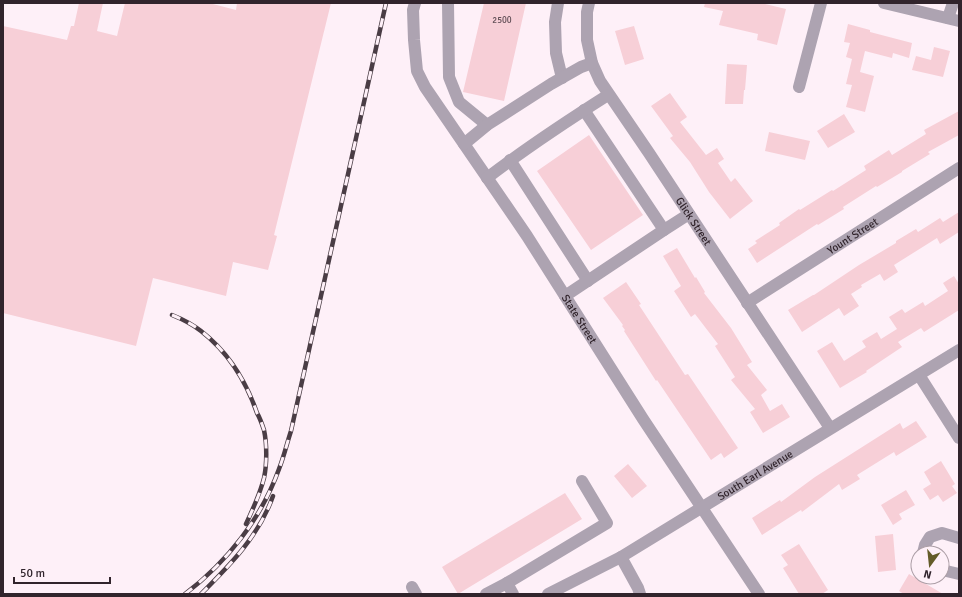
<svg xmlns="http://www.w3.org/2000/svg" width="962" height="597" font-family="Signika,sans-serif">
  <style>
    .building { fill: #f7cfd7 }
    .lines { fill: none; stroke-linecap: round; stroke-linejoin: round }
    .minor { stroke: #ada3b1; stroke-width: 12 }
    .rail-casing { stroke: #4a3d45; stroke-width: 4.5 }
    .rail { stroke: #fef0f8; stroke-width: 3; stroke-dasharray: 9; stroke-linecap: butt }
    .labels { text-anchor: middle; stroke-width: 3; stroke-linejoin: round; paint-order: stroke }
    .number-label { font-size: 9px; fill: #624f57 }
    .street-label { font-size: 11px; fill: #31242c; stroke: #fef0f8 }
  </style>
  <rect width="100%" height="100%" fill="#fef0f8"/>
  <path class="building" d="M79,3h24l-6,28 20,5 8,-33h84l27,7 1,-7h94l-57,232 3,1 -9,34 -35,-8 -7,34 -73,-18 -17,68 -133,-33v-287l64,14 4,-14h3z
    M484,3h42l-22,98 -41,-9z
    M705,3h56l25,6 -9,36 -20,-5 1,-6 -39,-9 4,-14 -19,-4z
    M848,24l22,6v2l42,11 -3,15 -16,-5 -1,5 -27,-7 -5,21 14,4 -9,36 -19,-5 6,-22 -6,-1 6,-25 -6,-2 4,-14 -6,-1z
    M634,26l10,33 -19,6 -10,-34z
    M934,47l16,4 -7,26 -31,-7 4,-14 15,4z
    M727,64l20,1 -2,25h-1l-1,14h-18z
    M670,93l17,24 -7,5 26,33 11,-7 7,11 -6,4 13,19 4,-4 18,23 -23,18 -21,-27 -19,-30 -20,-24 3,-2 -22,-30z
    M959,111v24l-31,17 2,2 -28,17v1l-25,15 -1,-1 -33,21 1,2 -26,16 -1,-1 -60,39 -9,-14 9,-6 -2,-2 25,-16 -1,-2 20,-14 1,1 32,-20 1,1 33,-21 -2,-4 25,-16 3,5 34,-21 -2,-4z
    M844,114l11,18 -27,16 -11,-17z
    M769,132l41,9 -5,19 -40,-9z
    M589,135l54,80 -52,35 -54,-79z
    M959,212v20l-19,12 -3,-6 -43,27 4,7 -14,9 -4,-7 -19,11 1,2 -11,7 8,12 -15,10 -5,-8 -37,24 -14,-22 25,-15h1l45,-30 37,-22v-2l20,-12 2,3 22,-14 3,4z
    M677,248l18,30 1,-1 9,15 -1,1 27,35 21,34 -5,3 20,25 -6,5 9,16 12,-7 8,13 -27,16 -13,-21 5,-3 -24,-29 4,-3 -20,-31 3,-2 -23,-30 -4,3 -17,-26 7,-5 -18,-30z
    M954,276l5,8v26l-35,22 -3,-4 -23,14 4,5 -36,24 1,1 -27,16 -23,-37 15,-9 12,19 22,-14 -4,-6 15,-9 4,7 16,-10 -8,-12 13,-8 3,4 18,-11 2,4 23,-15 -5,-8z
    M626,282l15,22 -2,1 46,70 3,-1 50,74 -14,10 -3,-5 -10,7 -54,-80 -1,1 -32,-50 1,-1 -3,-4 1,-1 -20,-27z
    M916,421l11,16 -31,19 -2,-4 -37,23 3,4 -18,11 -3,-6 -37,28 -1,-2 -39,25 -10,-17 28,-18 1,2 34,-25 85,-54 3,6z
    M941,461l14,23 -3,2 5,7 -14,9 -5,-7 -8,5 -7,-11 8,-5 -7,-12z
    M628,464l19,22 -15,12 -18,-22z
    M906,490l9,15 -16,9 3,5 -9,6 -12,-20z
    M565,493l17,26 -124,75 -16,-27z
    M893,534l3,36 -18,2 -3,-36z
    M799,544l29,46 -6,4h-23l-16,-26 5,-3 -7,-10z
    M909,574l34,20h-39l-5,-3z"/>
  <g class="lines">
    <g class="minor">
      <path id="s1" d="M415,3l-2,7 1,30 3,31 8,16 102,149 116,183 116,175"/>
      <path d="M448,3l1,74 10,25 28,23"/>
      <path d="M558,3l-3,19 1,31 6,25"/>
      <path id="s2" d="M589,3l-2,9v28l5,23 8,18 49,72 181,275"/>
      <path d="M884,3l75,18"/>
      <path d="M948,18l5,-15"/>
      <path d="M799,87l22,-84"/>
      <path d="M584,110l80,120"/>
      <path d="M464,144l23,-19 64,-41 30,-17 11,-4"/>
      <path d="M510,160l78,121"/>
      <path d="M487,178c39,-30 80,-57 121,-83"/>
      <path d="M565,296l99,-66 25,-16"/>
      <path id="s3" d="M747,303l212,-135"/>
      <path d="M919,375l40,63"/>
      <path d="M923,553l2,-8 5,-8 12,-4 17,5"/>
      <path d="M621,557l17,31 2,6"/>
      <path d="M942,570l17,4"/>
      <path d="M507,583l100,-60 -25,-42"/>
      <path d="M412,587l4,7"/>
      <path d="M486,594l21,-11 6,11"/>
      <path id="s4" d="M548,594l73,-37 338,-207"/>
    </g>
    <g class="rail-casing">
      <path id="rail" d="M172,315c10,4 20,9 29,16 27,21 45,50 56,82 3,5 5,11 7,17 3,14 3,34 0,48 -4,16 -11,31 -18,46
        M185,594c42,-32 76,-75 94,-125 5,-13 8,-26 12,-38l95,-428
        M201,594c29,-29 58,-58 72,-98"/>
    </g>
    <use href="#rail" class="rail"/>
  </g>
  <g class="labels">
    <g class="number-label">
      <text x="502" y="23">2500</text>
    </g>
    <g class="street-label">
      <text dy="4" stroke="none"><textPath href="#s2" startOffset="249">Glick Street</textPath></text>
      <text dy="4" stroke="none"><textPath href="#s3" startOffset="125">Yount Street</textPath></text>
      <text dy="4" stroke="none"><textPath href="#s1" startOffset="365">State Street</textPath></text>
      <text dy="4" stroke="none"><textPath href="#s4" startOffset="239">South Earl Avenue</textPath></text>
    </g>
  </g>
  <rect width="962" height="597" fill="none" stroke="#31242c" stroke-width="8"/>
  <g transform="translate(930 565) rotate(195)"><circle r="19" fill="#fef0f8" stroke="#ac9ea6"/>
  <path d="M0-3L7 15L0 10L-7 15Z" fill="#645c29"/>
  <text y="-6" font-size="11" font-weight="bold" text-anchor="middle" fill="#31242c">N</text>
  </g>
  <path d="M14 577v6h96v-6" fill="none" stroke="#31242c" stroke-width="2"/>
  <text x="20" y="577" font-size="12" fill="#31242c" stroke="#fef0f8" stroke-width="3" paint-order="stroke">50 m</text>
</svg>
